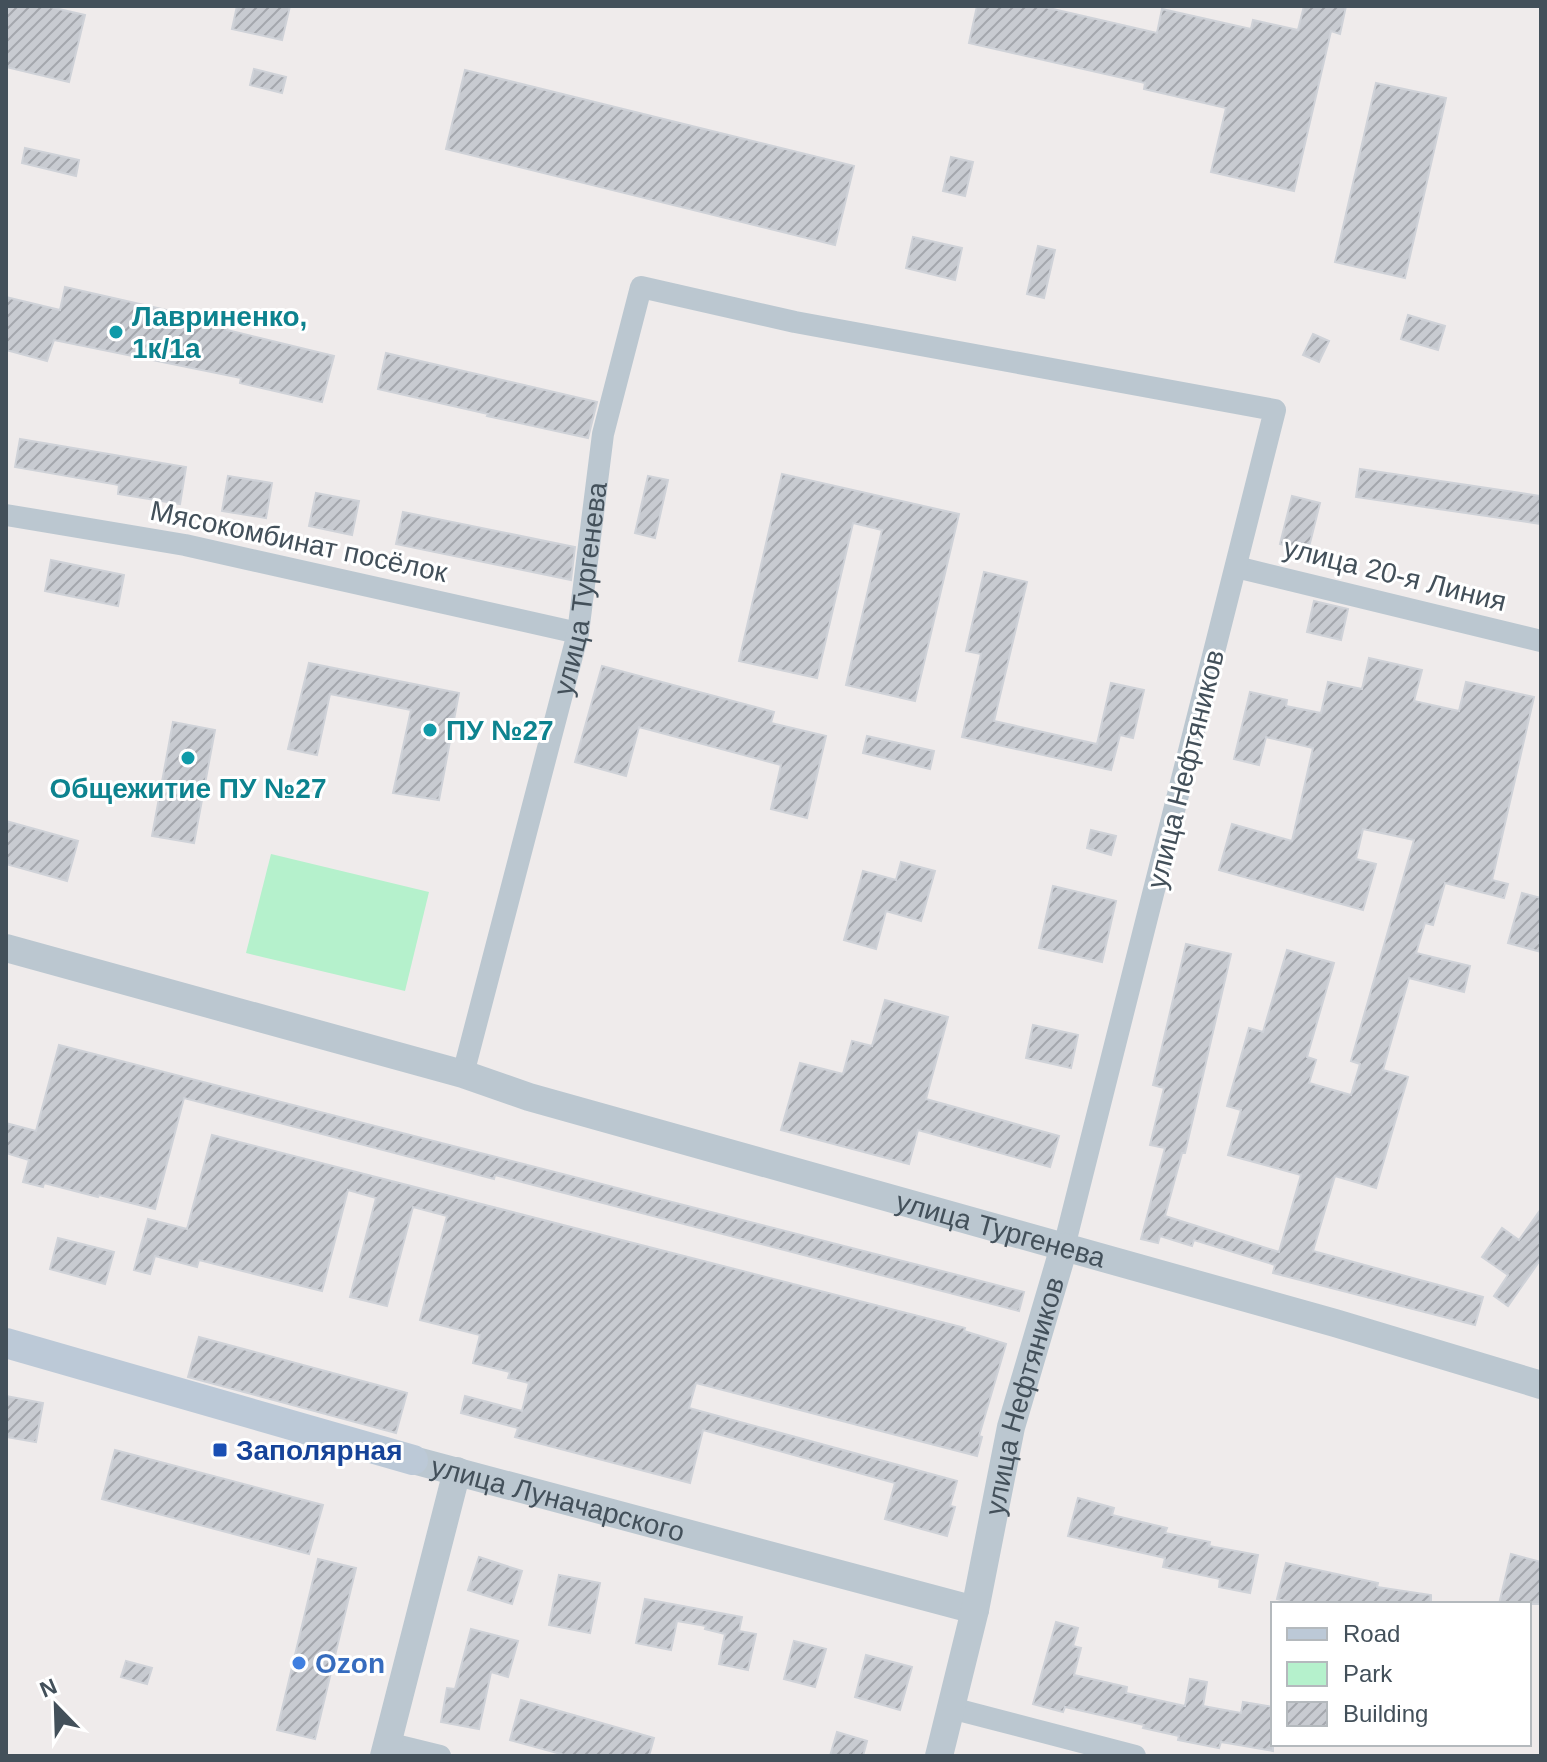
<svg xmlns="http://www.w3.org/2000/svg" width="1547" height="1762" font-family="Helvetica,sans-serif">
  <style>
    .green { fill: #b5f1cc }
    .building { fill: url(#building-hatch); stroke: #cfd2d8; stroke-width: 2 }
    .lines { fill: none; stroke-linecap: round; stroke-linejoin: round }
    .minor { stroke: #bbc7d0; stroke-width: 22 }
    .tertiary { stroke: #bbc7d0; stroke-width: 28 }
    .secondary { stroke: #bcc9d7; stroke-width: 30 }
    .culture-dot { fill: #0f9aa8; stroke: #fff; stroke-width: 3 }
    .transit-dot { fill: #1a4fb4; stroke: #fff; stroke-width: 3 }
    .shop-dot { fill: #3f7fe0; stroke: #fff; stroke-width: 3 }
    .labels { text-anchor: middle; stroke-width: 6; stroke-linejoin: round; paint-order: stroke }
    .culture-label { font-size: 28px; font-weight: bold; fill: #0d838f; stroke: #fff; text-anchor: start }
    .street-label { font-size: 28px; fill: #43505a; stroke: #fff }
    .transit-label { font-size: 28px; font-weight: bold; fill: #164399; stroke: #fff; text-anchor: start }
    .shop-label { font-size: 28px; font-weight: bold; fill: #366cbe; stroke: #fff; text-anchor: start }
  </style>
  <defs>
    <pattern id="building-hatch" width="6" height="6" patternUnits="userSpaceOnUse" patternTransform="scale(2)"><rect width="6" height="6" fill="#c8cbd1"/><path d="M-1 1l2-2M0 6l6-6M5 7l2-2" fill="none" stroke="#a4a7ad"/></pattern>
  </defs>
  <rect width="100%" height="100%" fill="#efebeb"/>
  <path class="green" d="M271,854l158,38 -24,99 -159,-38z"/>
  <path class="building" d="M6,6h40l39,9 -16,67 -63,-15z
    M237,6h53l-8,34 -50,-11z
    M977,6h63l117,27 5,-24 89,20 2,-9 45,10 6,-24h42l-6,28 -9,-3 -37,160 -83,-19 15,-64 -82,-19 1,-6 -176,-40z
    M254,69l32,8 -4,16 -32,-8z
    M465,70l389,96 -19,79 -389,-96z
    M1376,83l70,15 -41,180 -70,-16z
    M25,148l54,12 -3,16 -54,-13z
    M951,157l22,5 -8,34 -22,-5z
    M913,237l49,11 -7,32 -49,-12z
    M1038,246l17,4 -11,48 -17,-4z
    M65,287l163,37 -1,6 107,26 -12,46 -82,-19 1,-5 -187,-38 -7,21 -41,-11v-53l54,13z
    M1408,315l37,11 -7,24 -37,-11z
    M1313,334l16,7 -10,21 -16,-7z
    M386,353l211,49 -9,36 -101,-22 1,-2 -110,-25z
    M20,439l166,28 -6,37 -62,-10 1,-9 -104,-18z
    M1360,469l181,27v28l-185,-27z
    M782,474l177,40 -44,187 -69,-16 36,-155 -29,-7 -36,155 -78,-17z
    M228,476l44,7 -6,35 -44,-7z
    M648,476l20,4 -13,58 -20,-5z
    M316,493l43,8 -7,34 -43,-9z
    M1292,496l28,7 -12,48 -28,-7z
    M403,512l172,35 -4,33 -175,-36z
    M51,560l73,15 -6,31 -73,-15z
    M984,572l43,10 -33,139 103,23 14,-61 33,7 -11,48 -13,-3 -9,35 -149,-33 19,-83 -15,-3z
    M1314,601l34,8 -7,31 -34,-8z
    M1369,658l53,12 -8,31 45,10 7,-29 68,15 -42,183 16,4 -4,14 -59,-15 -12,42 -8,-2 -9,30 54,13 -6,26 -55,-14 -26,92 25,7 -32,111 -41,-12 -22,75 170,46 -8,28 -202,-52 2,-8 -81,-25 -2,6 -32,-10 -2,7 -17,-4 24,-91 -15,-3 14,-57 -11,-3 33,-141 45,10 -46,199h-3l-17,63 114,36 22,-77 -73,-20 13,-45 -14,-4 22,-78 14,4 24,-82 47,13 -27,94 9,3 -7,23 42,12 9,-31 -9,-3 63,-221 -51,-11 -7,30 20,5 -13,46 -144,-40 13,-46 60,17 21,-93 -47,-11 -7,28 -25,-6 16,-67 37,8 -1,6 35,7 7,-31 34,7z
    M309,663l150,30 -20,107 -46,-7 18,-83 -81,-16 -13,61 -29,-6z
    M602,666l172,46 -3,11 55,13 -19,82 -36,-9 10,-44 -142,-38 -13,49 -51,-14z
    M173,722l42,8 -21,113 -42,-7z
    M867,736l67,15 -4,18 -67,-16z
    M6,821l72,20 -11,40 -61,-17z
    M1091,830l25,6 -5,19 -24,-7z
    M901,862l34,9 -14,50 -35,-10 -10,38 -32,-9 19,-69 33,9z
    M1053,886l63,15 -14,61 -63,-14z
    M1522,893l19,5v54l-33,-9z
    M885,1000l63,17 -22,82 133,37 -9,31 -132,-37 -9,34 -128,-34 19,-67 43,11 9,-33 20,5z
    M1033,1025l45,10 -7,33 -45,-10z
    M59,1045l965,247 -5,19 -524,-136 -1,4 -310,-81 -29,111 -56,-14 -1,2 -54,-14 -1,4 -20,-5 6,-22 -23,-7v-30l30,8z
    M212,1135l753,193 -1,3 42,13 -27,92 3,1 -5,19 -281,-73 -7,25 268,73 -7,25 5,1 -8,29 -62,-17 10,-36 -192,-53 -13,53 -175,-46 3,-9 -57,-15 4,-17 57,15 7,-28 -21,-5 2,-6 -37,-9 7,-28 -60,-15 27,-104 -34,-9 -26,99 -37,-9 26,-99 -28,-8 -26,101 -123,-31 -2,7 -42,-11 -5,18 -16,-4 14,-51 39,10z
    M1541,1209v50l-33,47 -14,-10 14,-21 -26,-18 20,-29 17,12z
    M58,1238l56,14 -9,32 -55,-15z
    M199,1337l208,56 -11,40 -208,-56z
    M6,1396l37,7 -7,39 -30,-5z
    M115,1450l208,55 -14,49 -207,-55z
    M1078,1498l36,10 -2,7 55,13 -2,5 45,9 -1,4 49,9 -8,38 -31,-6 1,-8 -57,-12 2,-9 -97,-22z
    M1511,1554l30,8v42h-42z
    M479,1557l43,14 -10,33 -44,-14z
    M318,1559l38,9 -41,171 -38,-9z
    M1286,1563l92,20 -1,4 54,8v9h-133l-21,-5z
    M559,1575l41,8 -10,50 -41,-8z
    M645,1599l97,18 -3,14 17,3 -8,36 -29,-6 6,-30 -20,-5 1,-3 -29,-5 -6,29 -35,-7z
    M1056,1622l22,6 -5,18 8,2 -7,27 53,12 -1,6 59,13 5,-27 17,3 -4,24 38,7 2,-11 30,5v44l-52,-9 -2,6 -41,-8 1,-4 -36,-8 1,-3 -79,-18 -2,5 -30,-8z
    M471,1629l47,12 -10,36 -17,-5 -12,57 -38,-7 6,-34 8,1z
    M794,1641l32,8 -11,38 -31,-8z
    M866,1655l46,12 -12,43 -45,-13z
    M126,1661l26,7 -5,16 -26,-7z
    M521,1700l133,38 -5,18h-81l-58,-16z
    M837,1732l30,9 -4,15h-33z"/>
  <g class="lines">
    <g class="minor">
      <path d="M6,515l179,30 393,88"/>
      <path d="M1236,567l305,74"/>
      <path id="s1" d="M463,1074l115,-441 25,-199 38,-147 154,35 480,88 -211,837"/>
      <path d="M951,1708l184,48"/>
      <path d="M387,1743l53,13"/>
    </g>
    <g class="tertiary">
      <path id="s2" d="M6,948l457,126 66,23 806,226 206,62"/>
      <path id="s3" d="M413,1460l562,150"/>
      <path d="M384,1756l73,-285"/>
      <path id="s4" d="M939,1756l36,-146 36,-183 53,-180"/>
    </g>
    <path class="secondary" d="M6,1343l407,117"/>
  </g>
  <g class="culture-dot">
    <circle cx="116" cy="332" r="8"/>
    <circle cx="430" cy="730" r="8"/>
    <circle cx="188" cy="758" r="8"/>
  </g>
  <rect class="transit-dot" x="212" y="1442" width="16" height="16" rx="4"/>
  <circle class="shop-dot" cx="299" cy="1663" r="8"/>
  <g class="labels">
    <g class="culture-label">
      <text x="132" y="326">Лавриненко,<tspan x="132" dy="32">1к/1а</tspan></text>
      <text x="446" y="740">ПУ №27</text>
      <text x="188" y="798" text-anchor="middle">Общежитие ПУ №27</text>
    </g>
    <g class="street-label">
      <text transform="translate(299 541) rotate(12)" y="10">Мясокомбинат посёлок</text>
      <text transform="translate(1395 574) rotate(14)" y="10">улица 20-я Линия</text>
      <text dy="10" stroke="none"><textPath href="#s1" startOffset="500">улица Тургенева</textPath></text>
      <text transform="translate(1185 769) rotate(-76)" y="10">улица Нефтяников</text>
      <text dy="10" stroke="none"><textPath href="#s2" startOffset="1034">улица Тургенева</textPath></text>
      <text dy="10" stroke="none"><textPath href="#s4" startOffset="370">улица Нефтяников</textPath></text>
      <text dy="10" stroke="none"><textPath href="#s3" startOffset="150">улица Луначарского</textPath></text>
    </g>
    <g class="transit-label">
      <text x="236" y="1460">Заполярная</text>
    </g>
    <g class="shop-label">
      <text x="315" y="1673">Ozon</text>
    </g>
  </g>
  <rect width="1547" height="1762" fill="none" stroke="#43505a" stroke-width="16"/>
  <rect x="1271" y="1602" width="260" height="144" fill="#ffffff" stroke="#b4b9bd" stroke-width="2"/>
  <rect x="1287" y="1628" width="40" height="12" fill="#bcc9d7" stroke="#b4b9bd" stroke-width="2"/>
  <text x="1343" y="1642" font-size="24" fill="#43505a">Road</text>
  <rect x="1287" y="1662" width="40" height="24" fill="#b5f1cc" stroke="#b4b9bd" stroke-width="2"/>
  <text x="1343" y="1682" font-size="24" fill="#43505a">Park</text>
  <rect x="1287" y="1702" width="40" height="24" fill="url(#building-hatch)" stroke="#b4b9bd" stroke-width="2"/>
  <text x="1343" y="1722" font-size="24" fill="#43505a">Building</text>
  <g transform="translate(56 1706) rotate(337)" stroke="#ffffff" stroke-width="6" paint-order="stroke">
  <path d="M0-6L14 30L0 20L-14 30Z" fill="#43505a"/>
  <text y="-12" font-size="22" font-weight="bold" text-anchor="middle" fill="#43505a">N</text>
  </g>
</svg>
